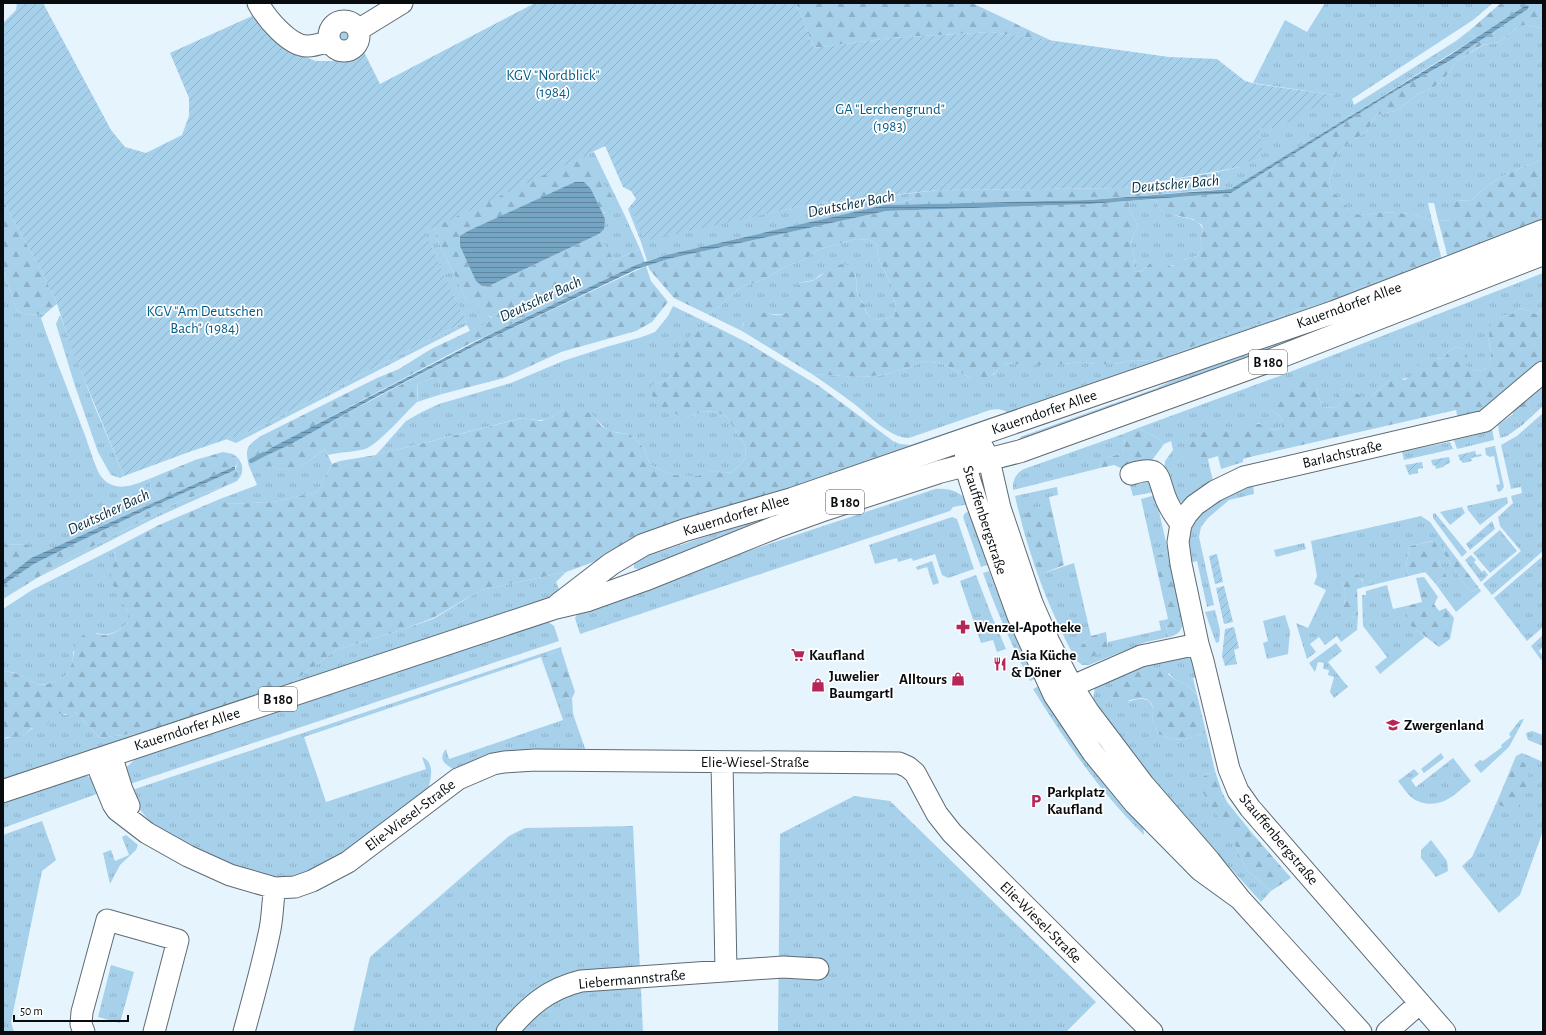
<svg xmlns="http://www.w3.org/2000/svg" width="1546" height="1035" font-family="'Alegreya Sans',sans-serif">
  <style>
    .grass { fill: url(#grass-tufts) }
    .forest { fill: url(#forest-firs) }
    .garden { fill: url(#garden-furrows) }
    .water { fill: url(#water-rules) }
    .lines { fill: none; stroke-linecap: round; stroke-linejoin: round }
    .stream { stroke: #76a5c4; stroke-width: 4.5 }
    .minor-casing { stroke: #5f6b73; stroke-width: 23 }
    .major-casing { stroke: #5f6b73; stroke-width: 24 }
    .minor { stroke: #fff; stroke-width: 21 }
    .major { stroke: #fff; stroke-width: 22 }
    .labels { text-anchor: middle; stroke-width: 3.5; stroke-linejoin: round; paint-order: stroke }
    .shield { fill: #fff; stroke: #525557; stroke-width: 1 }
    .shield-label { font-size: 14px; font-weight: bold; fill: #080c0f }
    .park-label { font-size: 15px; fill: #055c85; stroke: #fff }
    .street-label { font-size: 15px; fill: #080c0f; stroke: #fff }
    .poi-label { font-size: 15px; font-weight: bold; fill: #080c0f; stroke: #fff; text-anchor: start }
    .water-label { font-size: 16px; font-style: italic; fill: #073046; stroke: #fff }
  </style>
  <defs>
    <pattern id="grass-tufts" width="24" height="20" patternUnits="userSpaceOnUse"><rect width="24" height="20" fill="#a7d0ea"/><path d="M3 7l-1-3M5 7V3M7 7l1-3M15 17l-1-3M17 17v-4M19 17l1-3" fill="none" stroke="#8eb1c8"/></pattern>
    <pattern id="forest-firs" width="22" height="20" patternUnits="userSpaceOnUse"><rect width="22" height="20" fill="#a7d0ea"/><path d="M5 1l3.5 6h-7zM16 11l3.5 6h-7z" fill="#8eb1c8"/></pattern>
    <pattern id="garden-furrows" width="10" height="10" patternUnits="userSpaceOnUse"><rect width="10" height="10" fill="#a7d0ea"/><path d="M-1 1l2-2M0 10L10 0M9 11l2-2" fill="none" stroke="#8eb1c8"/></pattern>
    <pattern id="water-rules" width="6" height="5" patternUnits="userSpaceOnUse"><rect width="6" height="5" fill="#76a5c4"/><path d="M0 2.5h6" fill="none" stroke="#5f859e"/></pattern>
  </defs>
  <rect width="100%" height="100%" fill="#e6f4fd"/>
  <path class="grass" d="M1325,3h168l-20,17 -121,79 2,6 102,-64 14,-11 1,4 5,4 -239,148 -6,3 -20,1 1,-9 -5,-7 33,-7 19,-39 76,-33 -82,-12 32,-63 22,12z
    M1528,25l15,4v130c-27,11 -51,19 -71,41l-17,1 -6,20 -11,-1 -4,-17h-6l4,18 -19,-7 -31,-2 -15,3 -12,-1 -7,-5 -7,-10 -10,-9 -2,-10 8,-25 8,-9 22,-15 9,-16 19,-4 12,-8 10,-9 17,-7 12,-11 11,-15 26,-16 16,-3 20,-16z
    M336 36a8 8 0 1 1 16 0a8 8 0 1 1-16 0Z
    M594,152l31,64 15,33 -25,11c-6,-5 -12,-19 -16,-26 6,-7 7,-13 2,-22l4,1 -21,-59z
    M914,193l-1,6 -247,56 -19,6 -6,-19 -13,-33 8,-10 49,32 126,-27z
    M1156,199l3,10c6,3 12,5 18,7 11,3 22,2 26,14l-3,8 2,9 -5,9 -12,3 -8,7 -28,-2 -7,7 -6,1 -3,-4 2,-10 -4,-13 2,-10 5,-9 -9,-17 1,-8z
    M434,225l2,12 33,68 23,13c-5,7 -14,9 -22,13l-3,-6 -231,118 -10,-4 25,-8 215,-110 -44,-91z
    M856,239l14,1 8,6 -1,10 14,28v10l4,8 1,7 -2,8c-8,2 -21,5 -27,-3 -2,-3 -1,-6 -2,-9 -2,-3 -5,-4 -6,-7 -7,-15 4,-23 -13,-33l-26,10 -6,5 -15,3 -8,28c-11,5 -17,4 -28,1l-20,11 -1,8 -35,-17 11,-6 20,-19 26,-10 23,-13 18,-7 12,-9z
    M1441,256v6l-428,154c-8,-6 -13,-8 -23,-6l-81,28c-20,0 -41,-24 -56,-35 -13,-10 -27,-19 -41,-29l48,3 24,-2 24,-7 16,-7 19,3 28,14 22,-3 11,-12 18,2h30l29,-3 13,2h20l20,-4 17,1 23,-7 50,-20 41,-12 37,-14 24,-5 23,-9 6,-5 21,-7 11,-2z
    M3,269l14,42 12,4 17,-2 -5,5c12,36 27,71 40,107 6,14 10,30 16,44 2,5 6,11 11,14 14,8 28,1 41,-4l3,12 8,9 -129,58 -4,-13 -24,-1z
    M1475,272l-453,170 -2,-5 137,-49 36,-18z
    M1543,273v34l-4,5 -4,2 -14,-6 -11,7 -9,1c-4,6 -11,15 -12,22 -1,5 2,11 2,16 0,16 -13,22 -25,12v-11l-3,-6 -8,-2 -7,5 -4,6h-16l-6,3 -6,11 -6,6 -21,2 -18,17h-9c-7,-6 -13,-10 -22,-7l1,14 -6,4 -13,-1 -6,-19 -44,22 9,7 1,10c-10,5 -15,2 -23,-4l-25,8 -14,-3 -24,36h13l5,21 -29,19 -14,-7 -7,-24 1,-12 8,-11 -2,-9 -7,3 -6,-6 -20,-10 139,-51z
    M673,306l39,19 -17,6 -23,29v15l-7,6 -14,5 35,32 15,-6 13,-1 13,6 19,30 -1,11 -6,8 -7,6 -9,1 -13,-3 -12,7 -24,-2 -24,-10 -6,-17 -14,-14c-19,-1 -27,-5 -38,-20l-29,-4c-17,12 -21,11 -41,8l-146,37 30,-34 16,-9 17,-8 72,-21 52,-22 43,-14 36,-10 13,-5 13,-16z
    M60,315l34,90 30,71 -4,2 -9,-3 -3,-5 -10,-18 -23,-66 -19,-62z
    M433,378h5l3,5 -1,9 2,2 -25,8c2,-6 -1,-11 1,-18z
    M1538,387h3l2,2v17l-11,10 -5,-20z
    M1543,413v138l-51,44 -9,-11 38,-33 -21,-25 -2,-9 15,-14 -2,-7 11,-3 -1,-6 -10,2 -10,-44 16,-9z
    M1002,414l5,4 -112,34 -2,-11 7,3 10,1z
    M1513,414l8,12 -14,10 -7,2 -2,-13z
    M1492,429l2,11 -37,9 -3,-9 26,-6z
    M1123,434c3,8 2,13 -2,20l-13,3 -9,8 1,3 -87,22c-1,-9 3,-17 11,-21z
    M1450,442l3,7 -49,11 -3,-13 8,-1 1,4z
    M1495,446l9,41 -3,4 -3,1 -2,-7 4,-1 -6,-28 -4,1 -4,-2 -1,-7z
    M325,449l7,15 -15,28 -44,10 -47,2 -6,-5 37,-14 -8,-19h22l10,3 22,-4z
    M233,454c10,6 13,18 4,27l-82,37 -116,59 24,-15 119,-62 38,-12 19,-16 -4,-2 3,-7z
    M934,460l2,1v3l-295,106 -7,-2v-4l2,-4z
    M1147,474l12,17 -26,5 -3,-11 1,-3z
    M1253,484l1,10 -25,6 -21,18 -7,9 -2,10 15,68 -7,2 -10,-46 -9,2 -2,-12 5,-28 15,-18z
    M1057,487l1,8 -9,2 2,9 -14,2 3,65h4l30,-10 17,73 -14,14 31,-2v-6l53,-12 -2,-9 5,-1 5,17 -23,5 -57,23h-7l-6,-5c-28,-52 -48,-106 -61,-164z
    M935,489c14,-1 26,2 34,15l-16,3 -3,4 -370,123 -5,-16 7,-12z
    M1152,496l4,2 12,53 -14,6 -13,-58z
    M1507,497l1,6 -28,22 -12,-15 -1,-4z
    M1462,507l3,6 -15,12 -10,-13z
    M973,510l11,27 -4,6 7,22 -6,2 -18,-50 2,-4z
    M1435,513l32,39 -5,5 -29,-39v-4z
    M1421,516l9,6 15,21 -1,11 24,35 4,3 7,-4 2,3 -25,21 -21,-29 12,-6 -10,-19v-12l-4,-5 -23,5 -4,20 3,10 -45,11 -2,-8 -20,2 4,13 -2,9 8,14 6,-2 -1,15 -16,12 -4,-6 -12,9 -6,-8 -9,7 6,8 -9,7 -11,-36 12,5 18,-38 -12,-6 3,-8 -6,-35z
    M952,517l5,2 17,50 -26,9 -6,-3 -7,-21 -22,7 -1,-3 -14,4 -1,-4 -22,6 -6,-19z
    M1492,521l3,8 -25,21 -4,-6z
    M1500,530l17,21 -27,22 -17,-20z
    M1304,543l2,6 -30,8 -2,-7z
    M113,549c4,9 3,14 -1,21l16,43v10c-10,9 -19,14 -32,10l-23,19c0,7 -1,15 -5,21 -4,7 -23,13 -31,11 -14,-5 -18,-14 -34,-12v-63l29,-19z
    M1471,555l5,5 -2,2 8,10 2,-2 4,5 -7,7 -16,-22z
    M1543,556v71l-16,14 -33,-43z
    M932,561l7,22 -6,2 -6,-18 -10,3 -1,-3z
    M989,571l19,50 27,56v2l-5,2c-18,-35 -34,-71 -47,-108z
    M566,572l-10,10 5,12 -7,4 -267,88 49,-36 65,-20 32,-11 48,-29z
    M976,575l17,44 13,30 -9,3 -4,-12 -12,3 -21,-62z
    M1387,585l6,24 13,-3 4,18 15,13 -45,37 -5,-7 12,-10 -24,-31 -1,-31h4v-4z
    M1215,610l5,20 -1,12 -3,1 -11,-31z
    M1285,615l5,16 -2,23 -21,5 -4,-16 5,-2 -5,-20z
    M544,619l10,7 5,15 -432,144 -3,-15 17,-17z
    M1543,635v12l-4,4 4,5v2l-2,2 -10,-14z
    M1336,643l6,8 -14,11 20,25 -14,11 -4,-6 4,-15 -6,-2 1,-5 -6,-1 1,-6 -6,-1 -3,10 -6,-9z
    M561,647l1,5 -4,-1 -17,6 -237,80 22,65 100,-33 -4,-12c15,6 8,26 4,38 -19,13 -38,27 -57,40 -20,15 -53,43 -79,44 -34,1 -68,-13 -97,-30 -29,-17 -49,-26 -64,-58z
    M1191,656l10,20 -8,2 4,17 -10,-10 -13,-6 -5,-6 -42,29c10,-3 23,-7 26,7 0,4 -1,9 0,13 1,4 4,8 5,12 21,9 28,6 48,-2l9,39 -11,5 42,93 25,22 -10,11c-57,-64 -119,-131 -168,-202l2,-13 37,-21z
    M1039,686l104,139 1,10c-44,-43 -79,-94 -111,-146z
    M572,698l1,16 14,40 -132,16c-9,-5 -18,-10 -9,-21l3,10 114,-39 -7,-20z
    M59,712l6,3 10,-3 25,26 31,-4 10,2 -138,46v-43l22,-5 8,-6h7l16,-15z
    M1524,719l-15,28 -28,26 -7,-8 6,-5 3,1 19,-14 -1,-2 10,-8 -2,-3 11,-14z
    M1532,731l11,4v11l-15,-6 -2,-7z
    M1441,753l3,5 -20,15 -3,-4z
    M1522,753l21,9v69l-23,64 -21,18 -37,-47 10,-9 24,-53 11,4 20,-41 -11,-11z
    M1453,758l18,23c-8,6 -16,15 -25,19 -11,6 -27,5 -36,-4 -4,-4 -8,-10 -12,-15l16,-12 5,5 -8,6 5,7z
    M84,775l7,3 11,14 -99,36v-29z
    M854,796l36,5 206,201 -30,30h-288l2,-198z
    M42,821l14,39 -14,11 -31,151 3,10h-11v-197z
    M633,826l10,206h-290l17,-75 139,-121 16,-8z
    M126,835l12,10 -2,5 -16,15 -10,19 -7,-31 8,-3 4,11 14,-6 -7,-18z
    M1431,840l16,21 1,10 -12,6 -15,-19v-8z
    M111,965l23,7 -14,51 -22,-6z"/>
  <path class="forest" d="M796,3h176l80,38 -61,-9 -100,6 -77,10z
    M1501,3l42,1v25l-15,-4 -9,1 -20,16 -17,3 -25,16 -11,15 -12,11 -17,7 -10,9 -12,8 -19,4 -9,16 -22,15 -8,9 -8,25 2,10 10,9 7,10 8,5 11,1 15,-3 31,2 19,7 9,35 -54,24 -11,2 -21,7 -6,5 -23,9 -24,5 -37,14 -41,12 -50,20 -23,7 -17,-1 -20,4h-20l-13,-2 -28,3h-31l-17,-2 -13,12 -9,4 -12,-1 -28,-14 -19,-3 -16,7 -24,7 -24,2 -48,-3 -70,-43c1,-12 7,-20 20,-19 5,0 9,3 13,3 6,1 10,-2 15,-4l9,-28c4,-1 11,-1 15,-3 10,-5 21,-19 33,-15 14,5 6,23 12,33 1,3 4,5 6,7 1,3 0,7 2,9 6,8 19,5 27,3l2,-8 -1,-7 -4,-8v-10l-14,-28 1,-10 -8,-6 -14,-1 -39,11 -12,9 -18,7 -23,13 -26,10 -20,19 -11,6 -33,-16 -25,-29 -1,-4 20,-6 218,-48 204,-7 40,-3 -1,8 9,17 -5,9 -2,9 4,14 -2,10 3,4 6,-1 7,-7 12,-3c14,8 11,7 23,-1 3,-2 9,-3 13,-4l5,-9 -2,-9 3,-8 -1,-5 -9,-6 -24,-5 -10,-5 -3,-10 75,-6 166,-103 54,-30 77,-51 1,-2 -3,-2 -50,33 -5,-4 -1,-4z
    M584,154l30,45 1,6 -2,6 -5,2 -7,-1 -10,-23 -102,97 110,-52 13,23 3,3 25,-11 5,13 -176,82 -154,81 2,4 159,-84 170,-79 5,15 17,21 -16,20 -16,9 -75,21 -57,26 -62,16 -2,-2 1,-9 -3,-5h-5l-15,6c-3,7 1,12 -1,18 -12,11 -39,43 -52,47 -11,3 -25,3 -37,6l-3,-6 -22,16 -12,3 -10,1 -10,-3h-22c-4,-17 -3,-20 12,-30l116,-58 22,-9 32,-20 47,-22c6,-2 11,-4 14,-10l-18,-6 -5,-6 -33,-68 -2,-12z
    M1543,159v63l-91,36 -5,-4 -9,-34 11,1 1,-5 -2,-11 7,-4 17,-1c20,-22 44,-30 71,-41z
    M1207,174l5,7 -1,9 -122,10 -204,5 28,-6 1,-6 24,-3 186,-2z
    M3,201l40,73 13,27 1,3 -11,9 -17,2 -12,-4 -14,-42z
    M1543,307v59l-61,49 -24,5 -2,-10 -202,46 -11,3v3l-22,7 -3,-13 -10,3 1,5h-13l-7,-8 -3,-8c9,-11 19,-20 34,-20 15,1 13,6 27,-5 4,0 9,0 13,1 9,4 12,9 22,3l-1,-10 -9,-7 -3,-8 17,-17 18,-4 12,7 6,19 13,1 6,-4 -4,-8 3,-6c9,-3 15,1 22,7h9l18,-17 8,-4 7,4c13,-4 13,-19 23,-22 5,-1 12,1 17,0l4,-6 7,-5 8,2 4,6 -1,11c12,9 23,5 25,-10 0,-6 -2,-12 -2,-17 0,-5 1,-11 2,-16l10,-7 9,-1 11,-7 14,6 4,-2z
    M712,325l34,17 73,44 74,55 3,11 -330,120 -85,18 -48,28 -32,12 -65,20 -49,36 -146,50 -10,-2 -31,4 -25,-26 -4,3 -15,-2 -10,13 -6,2h-8l-7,6 -11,3h-7l-4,2v-67c15,-2 22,8 34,12 6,2 13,-1 19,-3 4,-2 10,-4 12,-8 8,-13 3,-31 17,-39 6,-3 12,0 18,1 10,1 18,-6 25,-12 0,-2 0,-6 0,-9 -2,-13 -17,-24 -17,-38 -1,-12 9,-12 2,-27l46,-24 61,-26 7,5 46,-2 44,-10 15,-28 8,-3 36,-6 147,-37 18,3 11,-4 11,-7 10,-3 19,7 9,12 16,7 13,1 14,14 6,17 24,10 24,1 12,-6 13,3 9,-1 7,-6 6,-8 1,-11 -19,-30 -13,-6 -13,1 -15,6 -24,-10 -12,-15 1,-7 14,-5 7,-6v-15l8,-15 15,-14z
    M1527,396l5,20 -11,10 -8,-12 2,-8z
    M1138,428l20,10 6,6 -14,19 -23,8 -13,-6 -14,3 -1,-3 5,-6 4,-2 13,-3c4,-7 5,-12 2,-20z
    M223,452l10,2 5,9 -3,4h-2l-73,33 -8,-9 -3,-12 46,-19z
    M235,470l4,2 -3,8 -16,8 -38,12 -119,62 -60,37v-14l31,-21 42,-21 76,-36z
    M1047,506h4l13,59 -20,8h-4l-16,-53 3,-7 10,-5z
    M1434,541l3,5v12l10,19 -12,6 -10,-11 -16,4 -3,-10 4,-20z
    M1445,543l34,45 -7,4 -4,-3 -24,-35z
    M3,544l25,1 3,13 -28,22z
    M1168,551l15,70c-1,10 -5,14 -14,16l-5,-17 4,-1 -14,-62z
    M1350,573c9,1 12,5 14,14l-7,2 1,26 -6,2h-8l-4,-5 -1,-7 5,-2 2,-9 -4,-13 3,-6z
    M1424,577l14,20 -4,7 5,7 7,-3 8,10 -4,21 -11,8 -30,-23 -3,-18 16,-4 -6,-24z
    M1106,632l2,16 -3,4 -17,6 -7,-2 -4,-6 14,-14z
    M558,651l4,1 13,40 -3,6 -16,2 -15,-43z
    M1152,669h10l12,10 13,6 10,10 9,37c-20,8 -27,11 -48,2 -1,-4 -4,-8 -5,-12 -2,-6 2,-14 -2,-19 -10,-14 -31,10 -42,-12l18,-16z
    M1516,756c4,3 10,8 11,12 5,14 -2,29 -10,40h-10l-11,-4z
    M1215,771l7,21 5,10 25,31 39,45 -20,13 -25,-22 -10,-22 -38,-63 6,-8z"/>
  <path class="garden" d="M17,3h26l68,127 14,17 21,6 36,-18 7,-19v-18l-19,-45 82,-37 34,34 30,11h24l17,-5 6,-6 17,34 155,-81h261l18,45 77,-10 100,-6 178,25 48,2 28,22 11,3 79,11 -57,33h-19l4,24 -23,15 -116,21 -186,2 -127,14 -167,37 -13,-32 5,-10 -5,-8 -8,-4 -18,-41 -181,86 42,89 -215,110 -62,21 -65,24 -52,-127 -16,-48 -13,-27 -40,-73v-178l13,-13z
    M1475,451l1,4 5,-1 1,2 -11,2 1,3 -9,2 -3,-3 -2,-5z
    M1449,457l1,6 -5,2 -2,2 -7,2 -1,-4 -2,1 -2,-6z
    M1422,462l1,6 -5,1v4l-9,2 -4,-10z
    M1217,554l6,28 -8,2 -6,-28z
    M1224,586l9,36 -9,2 -8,-36z
    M1234,627l5,21 -5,2 3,14 -12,2 -3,-10 3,-27z"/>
  <path class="water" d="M1526,5l3,1 -1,3 -77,51 -54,30 -166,103 -141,11 -204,7 -218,48 -31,10 -161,76 -102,53 -85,47 -24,11 -6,1 12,-9 218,-113 147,-70 30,-10 219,-50 204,-5 142,-11 219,-134z
    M575,182h9l7,7 14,30 -1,10 -5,5 -110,52h-7l-6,-5 -16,-35v-10l8,-5z
    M233,467h2v3l-83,37 -76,36 -42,21 -31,21v-5l28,-22z"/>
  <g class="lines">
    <path class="stream" d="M251,461l13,-7"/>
    <g class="minor-casing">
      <path id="minor" d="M258,3c8,15 32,44 50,43 7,0 15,-3 22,-5
        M329 36a15 15 0 1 1 30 0a15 15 0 1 1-30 0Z
        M358,30l44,-27
        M1131,474c31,-10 26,3 35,25 4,10 9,17 15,25
        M1059,692l82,-36 57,-12
        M111,755l11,35 7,16
        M95,760l18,44 4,6 30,23 41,23 42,19 45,13 20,-1 17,-6 36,-19 110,-83 35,-15 11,-2 31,-2 364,3 9,4 7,6 22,41 15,19 200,199
        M722,762l4,209
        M1240,899l-40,-29 -65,-66 -42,-51 -39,-58 -36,-79 -41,-113 -12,-38 1,-18 4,-9 13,10 6,12 11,48 32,95 17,39 23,44 16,25 56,74 65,75 31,39 121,133
        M84,1032l-3,-8 1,-12 25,-92 71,20 -24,92
        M244,1032c9,-33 18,-65 25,-98 4,-16 3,-31 6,-46
        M507,1032c22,-26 41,-43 74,-51l202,-14 35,2
        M1387,1032l33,-29
        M1445,1032l-195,-224 -12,-17 -9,-22 -26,-108 -5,-17 -17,-80 -3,-22 3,-18 6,-10 8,-9 20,-14 29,-14 241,-56 58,-49"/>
    </g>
    <g class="major-casing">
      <path id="major" d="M559,604l52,-40 32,-19 42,-15 107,-31 542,-187 209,-81
        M3,791l551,-183 34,-8 56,-20 132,-53 50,-18 113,-37 82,-21 243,-88 279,-109"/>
    </g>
    <use href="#minor" class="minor"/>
    <use href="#major" class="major"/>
  </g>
  <defs>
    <g id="pharmacy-bare" transform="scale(1.08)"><path d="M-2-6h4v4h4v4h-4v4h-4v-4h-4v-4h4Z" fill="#b62759" stroke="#fff" stroke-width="2.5" paint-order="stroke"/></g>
    <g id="supermarket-bare" transform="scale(1.08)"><path d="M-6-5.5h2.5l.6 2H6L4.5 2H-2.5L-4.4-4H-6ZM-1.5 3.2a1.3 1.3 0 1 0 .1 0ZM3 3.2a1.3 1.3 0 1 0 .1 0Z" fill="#b62759" stroke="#fff" stroke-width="2.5" paint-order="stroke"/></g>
    <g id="restaurant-bare" transform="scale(1.08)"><path d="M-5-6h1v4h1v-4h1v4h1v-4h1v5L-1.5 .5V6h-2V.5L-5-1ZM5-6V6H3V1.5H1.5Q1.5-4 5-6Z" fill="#b62759" stroke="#fff" stroke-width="2.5" paint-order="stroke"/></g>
    <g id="shop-bare" transform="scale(1.08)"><path d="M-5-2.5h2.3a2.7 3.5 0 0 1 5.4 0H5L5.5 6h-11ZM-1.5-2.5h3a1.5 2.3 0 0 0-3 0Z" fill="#b62759" stroke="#fff" stroke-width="2.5" paint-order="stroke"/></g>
    <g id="school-bare" transform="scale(1.08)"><path d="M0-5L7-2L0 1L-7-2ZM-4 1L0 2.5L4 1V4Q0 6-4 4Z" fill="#b62759" stroke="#fff" stroke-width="2.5" paint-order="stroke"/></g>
    <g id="parking-bare" transform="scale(1.08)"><path d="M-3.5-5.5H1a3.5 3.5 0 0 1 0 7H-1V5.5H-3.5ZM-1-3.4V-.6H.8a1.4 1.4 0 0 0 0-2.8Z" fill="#b62759" stroke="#fff" stroke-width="2.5" paint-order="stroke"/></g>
  </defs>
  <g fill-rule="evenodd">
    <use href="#pharmacy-bare" x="963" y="627"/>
    <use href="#supermarket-bare" x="798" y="655"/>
    <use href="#restaurant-bare" x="1000" y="664"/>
    <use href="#shop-bare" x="958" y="679"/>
    <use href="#shop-bare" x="818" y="685"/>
    <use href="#school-bare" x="1393" y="725"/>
    <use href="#parking-bare" x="1036" y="801"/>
  </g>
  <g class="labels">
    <g class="shield">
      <rect x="1249" y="350" width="38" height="24" rx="3"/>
      <rect x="826" y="490" width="38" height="24" rx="3"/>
      <rect x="259" y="687" width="38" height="24" rx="3"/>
    </g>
    <g class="shield-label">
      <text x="1268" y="367">B 180</text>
      <text x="845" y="507">B 180</text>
      <text x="278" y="704">B 180</text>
    </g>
    <g class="park-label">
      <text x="553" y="80">KGV "Nordblick"<tspan x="553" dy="17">(1984)</tspan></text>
      <text x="890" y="114">GA "Lerchengrund"<tspan x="890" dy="17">(1983)</tspan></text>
      <text x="205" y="316">KGV "Am Deutschen<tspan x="205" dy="17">Bach" (1984)</tspan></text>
    </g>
    <g class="street-label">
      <text transform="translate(1349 305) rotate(-20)" y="5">Kauerndorfer Allee</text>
      <text transform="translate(1044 412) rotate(-19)" y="5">Kauerndorfer Allee</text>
      <text transform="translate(1342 454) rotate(-13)" y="5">Barlachstraße</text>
      <text transform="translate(736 515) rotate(-17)" y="5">Kauerndorfer Allee</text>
      <text transform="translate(985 520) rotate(72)" y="5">Stauffenbergstraße</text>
      <text transform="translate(187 729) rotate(-18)" y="5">Kauerndorfer Allee</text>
      <text x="755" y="767">Elie-Wiesel-Straße</text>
      <text transform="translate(410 815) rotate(-37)" y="5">Elie-Wiesel-Straße</text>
      <text transform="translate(1279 839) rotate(50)" y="5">Stauffenbergstraße</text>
      <text transform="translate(1041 922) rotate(45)" y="5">Elie-Wiesel-Straße</text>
      <text transform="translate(632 979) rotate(-5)" y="5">Liebermannstraße</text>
    </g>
    <g class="poi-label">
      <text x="974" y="632">Wenzel-Apotheke</text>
      <text x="809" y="660">Kaufland</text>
      <text x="1011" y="660">Asia Küche<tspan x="1011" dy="17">&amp; Döner</tspan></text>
      <text x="829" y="681">Juwelier<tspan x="829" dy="17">Baumgartl</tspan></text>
      <text x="947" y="684" text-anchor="end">Alltours</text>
      <text x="1404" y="730">Zwergenland</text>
      <text x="1047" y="797">Parkplatz<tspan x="1047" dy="17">Kaufland</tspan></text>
    </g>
    <g class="water-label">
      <text transform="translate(1175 183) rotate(-5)" y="6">Deutscher Bach</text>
      <text transform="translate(851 203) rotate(-11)" y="6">Deutscher Bach</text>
      <text transform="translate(540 298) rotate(-25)" y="6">Deutscher Bach</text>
      <text transform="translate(108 511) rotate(-25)" y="6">Deutscher Bach</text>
    </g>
  </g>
  <rect width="1546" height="1035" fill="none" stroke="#080c0f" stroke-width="8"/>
  <path d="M14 1015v6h114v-6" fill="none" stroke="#080c0f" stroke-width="2"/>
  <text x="20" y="1015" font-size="12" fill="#080c0f" stroke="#ffffff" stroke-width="3" paint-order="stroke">50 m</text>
</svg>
